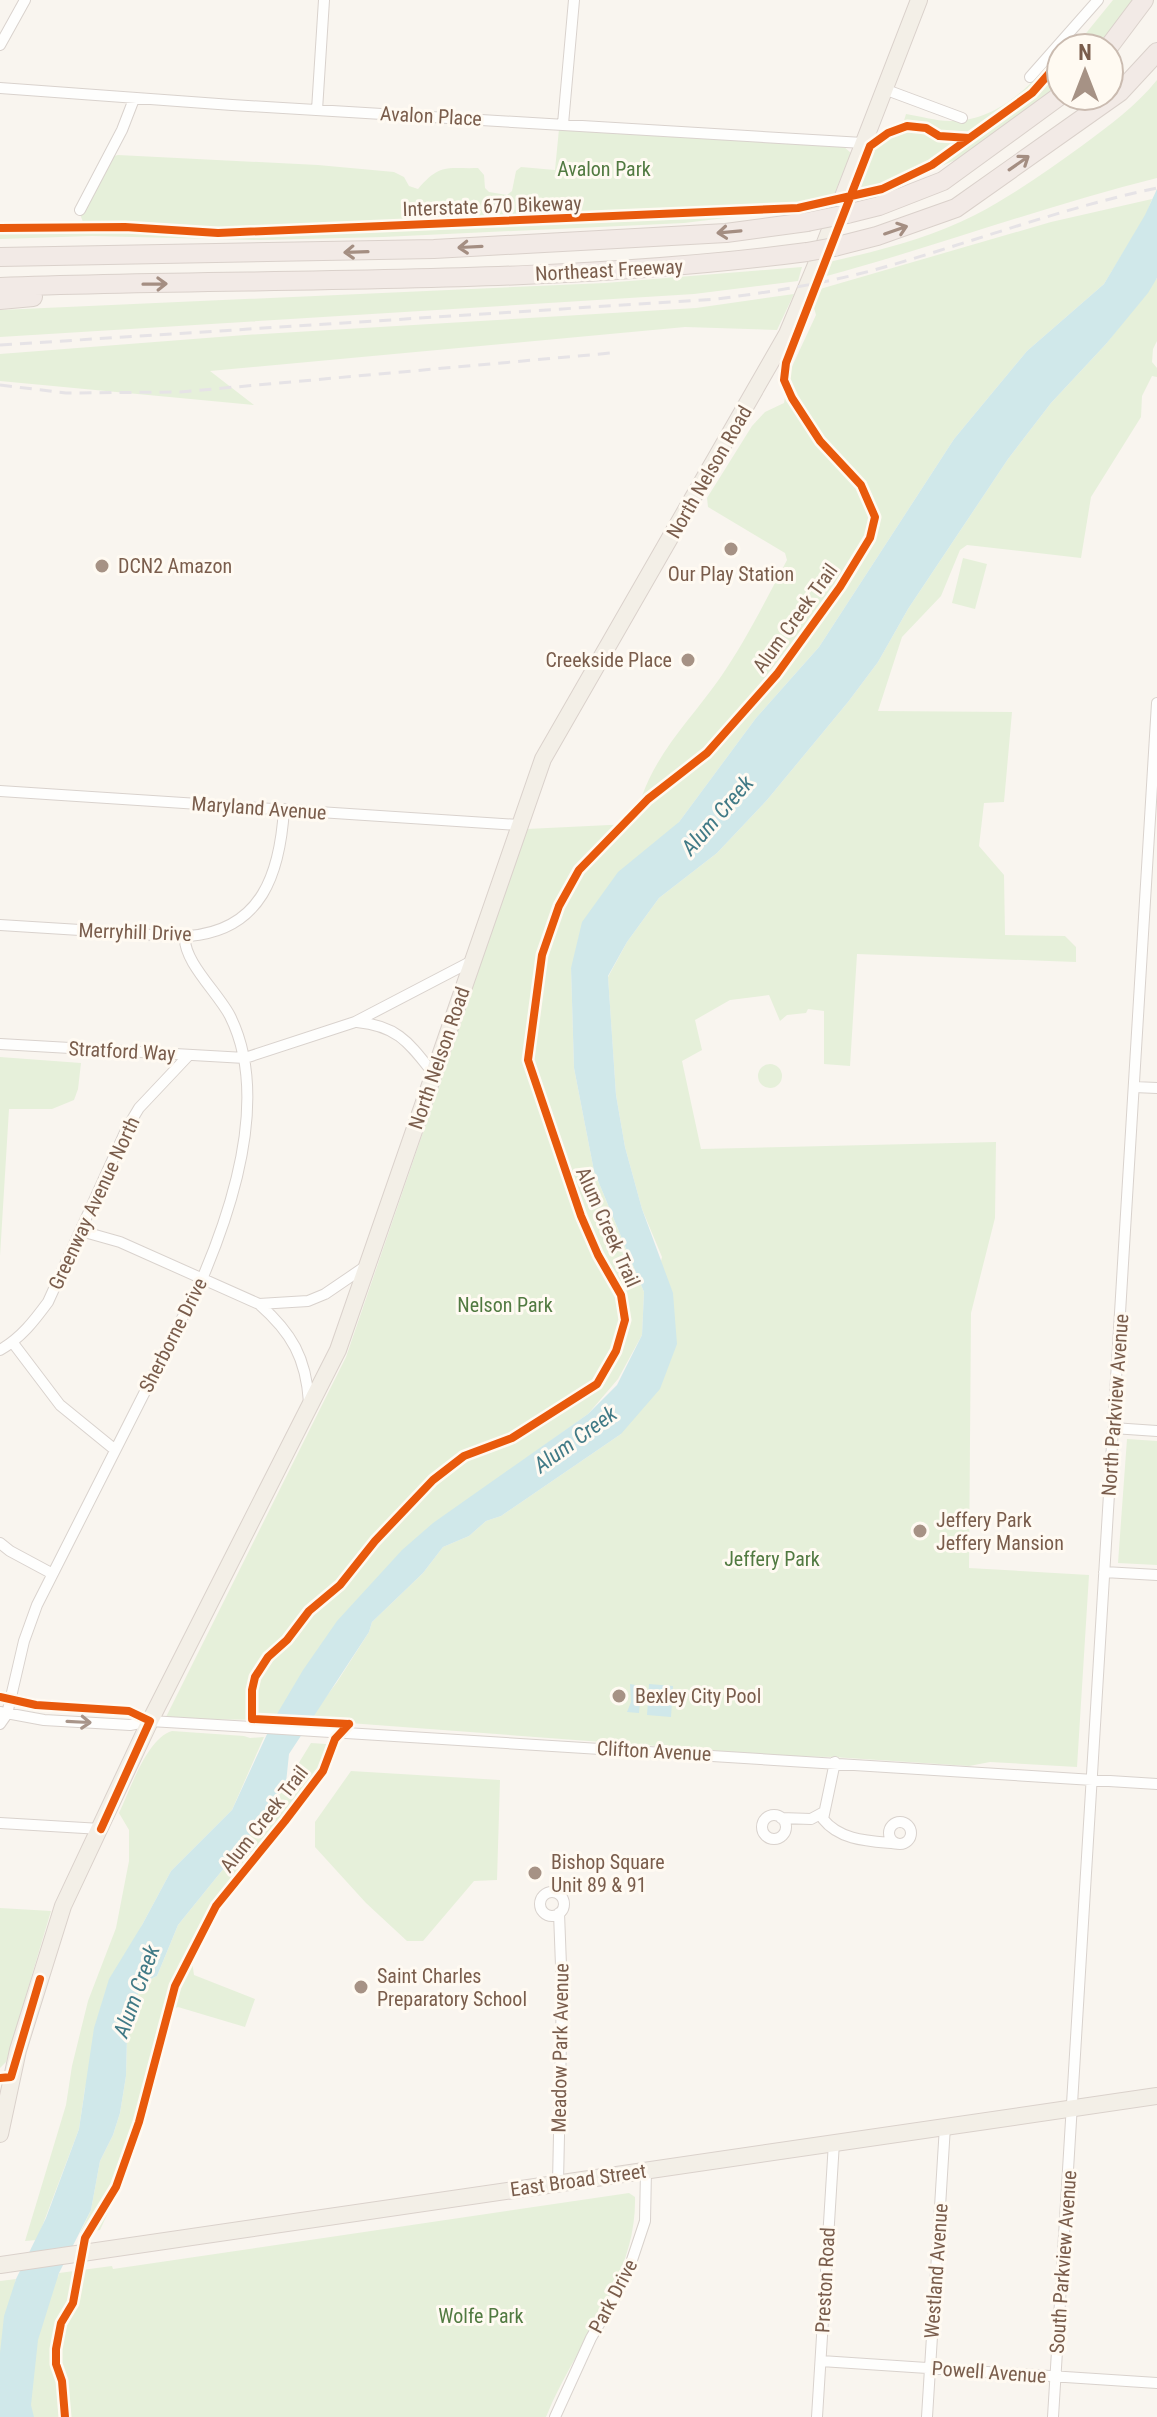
<svg xmlns="http://www.w3.org/2000/svg" width="1157" height="2417" font-family="'Roboto Condensed',sans-serif">
  <style>
    .green { fill: #e6f0da }
    .water { fill: #d0e8ea }
    .lines { fill: none; stroke-linecap: round; stroke-linejoin: round }
    .street-casing { stroke: #d9d2cd; stroke-width: 12 }
    .primary-casing { stroke: #dad1cb; stroke-width: 18 }
    .highway-casing { stroke: #dad1cb; stroke-width: 20 }
    .street { stroke: #fefefd; stroke-width: 10 }
    .primary { stroke: #f3efe7; stroke-width: 16 }
    .highway { stroke: #f2eae6; stroke-width: 18 }
    .rail { stroke: #e6e3e6; stroke-width: 3; stroke-dasharray: 12 8; stroke-linecap: butt }
    .highway-bridge-casing { stroke: #dad1cb; stroke-width: 20; stroke-linecap: butt }
    .highway-bridge { stroke: #f2eae6; stroke-width: 18 }
    .cycleway-casing { stroke: #fffaf2; stroke-width: 13 }
    .cycleway { stroke: #e8590c; stroke-width: 8 }
    .oneway { stroke: #a48e82 }
    .oneway2 { stroke: #a8958a }
    .poi-dot { fill: #a69285; stroke: #fffaf2; stroke-width: 3 }
    .labels { text-anchor: middle; stroke-width: 6; stroke-linejoin: round; paint-order: stroke }
    .street-label { font-size: 20px; fill: #7a5d4c; stroke: #fffaf2 }
    .park-label { font-size: 20px; fill: #517a41; stroke: #fffaf2 }
    .poi-label { font-size: 20px; fill: #7a5d4c; stroke: #fffaf2; text-anchor: start }
    .water-label { font-size: 22px; font-style: italic; fill: #417a86; stroke: #fffaf2 }
  </style>
  <rect width="100%" height="100%" fill="#f9f5ef"/>
  <path class="green" d="M1113,0h23l-40,48h-22z
    M1061,50v5c-18,22 -63,70 -90,76 -22,6 -47,-1 -68,-7l3,-10c14,2 29,7 44,7 47,1 83,-37 111,-71z
    M1061,64v21l-7,7 -91,65 -80,33c63,-32 132,-70 178,-126z
    M1157,80v98c-113,28 -222,69 -334,99l6,-15c49,-11 101,-24 146,-47 38,-20 74,-45 108,-70 27,-20 53,-39 74,-65z
    M559,129l284,17 8,7 -18,44 -34,6 -162,11 -413,13 -49,1 -92,-6 -3,-8 30,-57 8,-2 200,10 76,7 10,5 5,9 9,3c22,-26 29,-20 60,-21l6,7 1,13 4,4 18,3 5,-4 4,-20 5,-4 34,3z
    M903,130l58,9c-17,22 -76,48 -103,52 12,-28 12,-51 45,-61z
    M1152,199l-6,16 -42,69 -77,67 -73,88 -135,208 -63,71 -185,250 3,100 20,103 50,121 -2,43 -24,44 -30,35 -106,76 -85,83 -86,144 26,-35 32,-50 3,-10 51,-49 20,-26 26,-11 17,-15 15,-5 120,-82 41,-177 -20,-48 -17,-62 -9,-52 -8,-118 19,-35 32,-44 58,-45 50,-53 81,-98 30,-40 30,-53 100,-150 43,-56 55,-59 51,-66v63l-4,8 -1,13 5,6v9l-5,-1 -10,20 -1,21 -50,80 -10,61 -114,-13 -7,5 -19,46 -39,41 -24,74 134,1 -8,90 -20,1 -5,43 25,29 1,60 60,1 11,11v15l-219,-8 -7,112 -26,-2v-53l-16,-2 -2,4 -19,2 -7,6 -11,-26 -39,5 -35,20 7,30 -20,11 19,88 295,-7 -1,76 -24,95 -2,255 120,7 -12,192 -87,-5 -21,4 -136,-9 -119,-2 -58,-9 -347,-26 -144,-1 181,-362 181,-528 103,-5 31,-30 58,-47 63,-75 62,-84 36,-63 -3,-9 -46,76 -88,114 -37,42 -64,48c17,-47 50,-78 78,-118 25,-36 46,-78 67,-118l-2,-7 -77,-46 -1,-9 45,-72 13,-14 19,-9 5,-30 27,-58 -3,-11 7,-15 231,-67z
    M800,209l-116,14 -301,14 -123,3 -168,-4 -92,3v-10h101l168,5z
    M802,267l-4,14 -104,13 -694,43v-27l605,-27z
    M794,294l-17,36 -92,-3 -475,44 44,34 -254,-24v-27l245,-19 451,-27z
    M963,558l24,6 -12,45 -23,-6z
    M0,1057l81,6 -3,26 -4,11 -22,9h-43l-9,147z
    M758 1076a12 12 0 1 1 24 0a12 12 0 1 1-24 0Z
    M1127,1439l30,2v124l-39,-2z
    M172,1731l72,5 6,2 14,-1 -32,73 -61,61 -29,54 -57,163 -6,41 -42,111 -12,1 41,-136 6,-39 16,-65 28,-73 13,-67v-31l-10,-17c11,-23 28,-75 53,-82z
    M311,1743l15,1 5,9 -18,35 -99,124 -23,42 3,21 61,24 -10,28 -67,-20 -9,4 -12,31 -11,73 -16,50 -30,65 -20,3 11,-23 9,-49 13,-26 7,-22 6,-37 1,-39 6,-29 9,-25 15,-7 21,-51 89,-110z
    M351,1771l149,9 -3,100 -23,1 -51,60h-16l-41,-38 -51,-56v-25z
    M0,1908l51,3 -45,151 -6,6z
    M629,2193l6,4c2,82 -60,147 -89,220h-546v-136l16,-2 -1,3 43,-5 1,-4 53,-7 1,3z"/>
  <path class="water" d="M1157,189v89l-9,15 -42,51 -55,59 -43,56 -100,150 -30,53 -30,40 -81,98 -50,53 -58,45 -32,44 -19,34 8,119 9,52 17,62 31,84 4,51 -17,45 -39,45 -120,82 -15,5 -17,15 -26,11 -20,26 -51,49 -3,10 -80,122 -3,29 -19,32 -89,110 -21,51 -15,7 -9,25 -6,29 -1,39 -6,37 -7,22 -13,26 -9,49 -32,63 -21,67 -7,65 3,12h-34v-64l4,-37 12,-37 30,-61 33,-89 15,-101 15,-49 33,-54 29,-54 61,-61 42,-91 29,-49 34,-49 65,-71 31,-27 155,-109 29,-29 25,-50 2,-43 -50,-121 -20,-103 -3,-100 11,-46 36,-50 61,-50 77,-104 63,-71 135,-208 73,-88 77,-67 41,-69z
    M630,1684l11,2 -2,27 -12,-1 4,-10z
    M649,1684l24,2 -2,31 -24,-2z"/>
  <g class="lines">
    <g class="street-casing">
      <path id="street" d="M0,45l25,-45
        M1030,77l68,-77
        M0,88l232,17 631,38
        M884,89l78,29
        M317,110l7,-110
        M563,124l11,-124
        M80,210l42,-80 12,-31
        M0,791l519,34
        M0,925c43,3 85,5 128,8 20,1 41,5 61,3 73,-6 91,-63 95,-127
        M357,1022c41,4 52,21 76,51
        M0,1044l245,14 110,-36 117,-61
        M1134,1087l23,1
        M81,1231l39,11 139,62 49,-3 17,-7 41,-28
        M259,1304c33,29 47,54 50,98
        M13,1343l47,62 54,44
        M0,1350c21,-12 34,-29 48,-48l79,-174 12,-20 50,-53
        M1113,1428l44,3
        M0,1543l10,8 41,22
        M1104,1572l53,3
        M0,1697l36,8 93,6 21,10
        M0,1712l44,8 86,5 20,-4 101,6 906,57
        M0,1724l7,-10 17,-73 13,-36 165,-326c32,-75 67,-185 28,-263 -11,-22 -47,-55 -45,-79
        M835,1762l-12,57c18,23 50,22 77,25
        M762 1827a12 12 0 1 1 24 0a12 12 0 1 1-24 0Z
        M781,1818l30,1 13,-7
        M889 1833a11 11 0 1 1 22 0a11 11 0 1 1-22 0Z
        M0,1823l101,6
        M540 1904a12 12 0 1 1 24 0a12 12 0 1 1-24 0Z
        M558,2183l4,-191 -3,-79
        M821,2361l336,22
        M555,2417l36,-79 35,-60 19,-57 1,-51
        M817,2417l17,-275
        M927,2417l18,-291
        M1053,2417l104,-1714"/>
    </g>
    <g class="primary-casing">
      <path id="primary" d="M0,2134l18,-84 45,-144 87,-185 188,-371 205,-591 244,-425 36,-86 96,-248
        M0,2265l1157,-169"/>
    </g>
    <g class="highway-casing">
      <path id="highway" d="M1108,48l36,-48
        M847,214l32,-8 64,-25 118,-86
        M834,247l43,-11 79,-28 164,-116 37,-40
        M0,257l434,-8 292,-16 81,-11
        M0,287c269,-10 539,0 807,-35
        M0,300l33,-3"/>
    </g>
    <use href="#street" class="street"/>
    <use href="#primary" class="primary"/>
    <use href="#highway" class="highway"/>
    <path class="rail" d="M0,345l717,-46c53,-7 105,-15 157,-29 94,-26 187,-62 283,-82
      M0,385l66,8 114,-1 431,-39"/>
    <g class="highway-bridge-casing">
      <path id="highway-bridge" d="M807,222l40,-8
        M807,252l27,-5"/>
    </g>
    <use href="#highway-bridge" class="highway-bridge"/>
    <g class="cycleway-casing">
      <path id="cycleway" d="M0,228l125,-1 93,6 580,-25 84,-19 50,-24 100,-72 29,-33
        M0,1697l36,8 93,6 21,10 -49,108
        M349,1724l-97,-5v-29l3,-13 13,-20 19,-17 22,-29 31,-26 35,-44 58,-61 31,-24 48,-18 85,-54 19,-33 9,-31 -4,-25 -23,-40 -17,-39 -53,-156 14,-105 17,-49 20,-36 69,-71 59,-46 70,-79 63,-87 30,-49 5,-21 -14,-32 -41,-44 -28,-43 -8,-18 2,-17 84,-217 18,-13 19,-7 19,2 13,8 30,2
        M0,2078l11,-1 29,-98
        M65,2417l-3,-36 -6,-17v-15l5,-26 12,-20 12,-65 31,-51 23,-65 36,-136 41,-80 69,-85 38,-50 12,-32 14,-15"/>
    </g>
    <use href="#cycleway" class="cycleway"/>
  </g>
  <defs><path id="oneway-shaft" d="M-6 0H5M1.5-3L5.5 0L1.5 3" fill="none" stroke-width="1.6" stroke-linecap="round" stroke-linejoin="round" transform="scale(2)"/></defs>
  <g class="oneway">
    <use href="#oneway-shaft" transform="translate(1019 163) rotate(-35)"/>
    <use href="#oneway-shaft" transform="translate(896 230) rotate(-19)"/>
    <use href="#oneway-shaft" transform="translate(729 232) rotate(175)"/>
    <use href="#oneway-shaft" transform="translate(470 247) rotate(177)"/>
    <use href="#oneway-shaft" transform="translate(356 252) rotate(178)"/>
    <use href="#oneway-shaft" transform="translate(155 284) rotate(-1)"/>
  </g>
  <use class="oneway2" href="#oneway-shaft" transform="translate(79 1722) rotate(3)"/>
  <g class="poi-dot">
    <circle cx="731" cy="549" r="8"/>
    <circle cx="102" cy="566" r="8"/>
    <circle cx="688" cy="660" r="8"/>
    <circle cx="920" cy="1531" r="8"/>
    <circle cx="619" cy="1696" r="8"/>
    <circle cx="535" cy="1873" r="8"/>
    <circle cx="361" cy="1987" r="8"/>
  </g>
  <g class="labels">
    <g class="street-label">
      <text transform="translate(431 116) rotate(3)" y="7">Avalon Place</text>
      <text transform="translate(492 206) rotate(-2)" y="7">Interstate 670 Bikeway</text>
      <text transform="translate(609 270) rotate(-3)" y="7">Northeast Freeway</text>
      <text transform="translate(709 472) rotate(-60)" y="7">North Nelson Road</text>
      <text transform="translate(795 618) rotate(-54)" y="7">Alum Creek Trail</text>
      <text transform="translate(259 808) rotate(4)" y="7">Maryland Avenue</text>
      <text transform="translate(135 932) rotate(2)" y="7">Merryhill Drive</text>
      <text transform="translate(122 1051) rotate(3)" y="7">Stratford Way</text>
      <text transform="translate(439 1058) rotate(-71)" y="7">North Nelson Road</text>
      <text transform="translate(94 1203) rotate(-65)" y="7">Greenway Avenue North</text>
      <text transform="translate(608 1227) rotate(66)" y="7">Alum Creek Trail</text>
      <text transform="translate(173 1335) rotate(-63)" y="7">Sherborne Drive</text>
      <text transform="translate(1115 1405) rotate(-86)" y="7">North Parkview Avenue</text>
      <text transform="translate(654 1751) rotate(3)" y="7">Clifton Avenue</text>
      <text transform="translate(264 1819) rotate(-52)" y="7">Alum Creek Trail</text>
      <text transform="translate(560 2048) rotate(-89)" y="7">Meadow Park Avenue</text>
      <text transform="translate(578 2180) rotate(-8)" y="7">East Broad Street</text>
      <text transform="translate(1063 2262) rotate(-86)" y="7">South Parkview Avenue</text>
      <text transform="translate(936 2271) rotate(-86)" y="7">Westland Avenue</text>
      <text transform="translate(825 2280) rotate(-87)" y="7">Preston Road</text>
      <text transform="translate(613 2296) rotate(-62)" y="7">Park Drive</text>
      <text transform="translate(989 2372) rotate(4)" y="7">Powell Avenue</text>
    </g>
    <g class="park-label">
      <text x="604" y="176">Avalon Park</text>
      <text x="505" y="1312">Nelson Park</text>
      <text x="772" y="1566">Jeffery Park</text>
      <text x="481" y="2323">Wolfe Park</text>
    </g>
    <g class="poi-label">
      <text x="118" y="573">DCN2 Amazon</text>
      <text x="731" y="581" text-anchor="middle">Our Play Station</text>
      <text x="672" y="667" text-anchor="end">Creekside Place</text>
      <text x="936" y="1527">Jeffery Park<tspan x="936" dy="23">Jeffery Mansion</tspan></text>
      <text x="635" y="1703">Bexley City Pool</text>
      <text x="551" y="1869">Bishop Square<tspan x="551" dy="23">Unit 89 &amp; 91</tspan></text>
      <text x="377" y="1983">Saint Charles<tspan x="377" dy="23">Preparatory School</tspan></text>
    </g>
    <g class="water-label">
      <text transform="translate(717 815) rotate(-49)" y="8">Alum Creek</text>
      <text transform="translate(575 1439) rotate(-36)" y="8">Alum Creek</text>
      <text transform="translate(136 1991) rotate(-70)" y="8">Alum Creek</text>
    </g>
  </g>
  <g transform="translate(1085 72)"><circle r="38" fill="#fffaf2" stroke="#cabbb0" stroke-width="2"/>
  <path d="M0-6L14 30L0 20L-14 30Z" fill="#a69285"/>
  <text y="-12" font-size="22" font-weight="bold" text-anchor="middle" fill="#7a5d4c">N</text>
  </g>
</svg>
